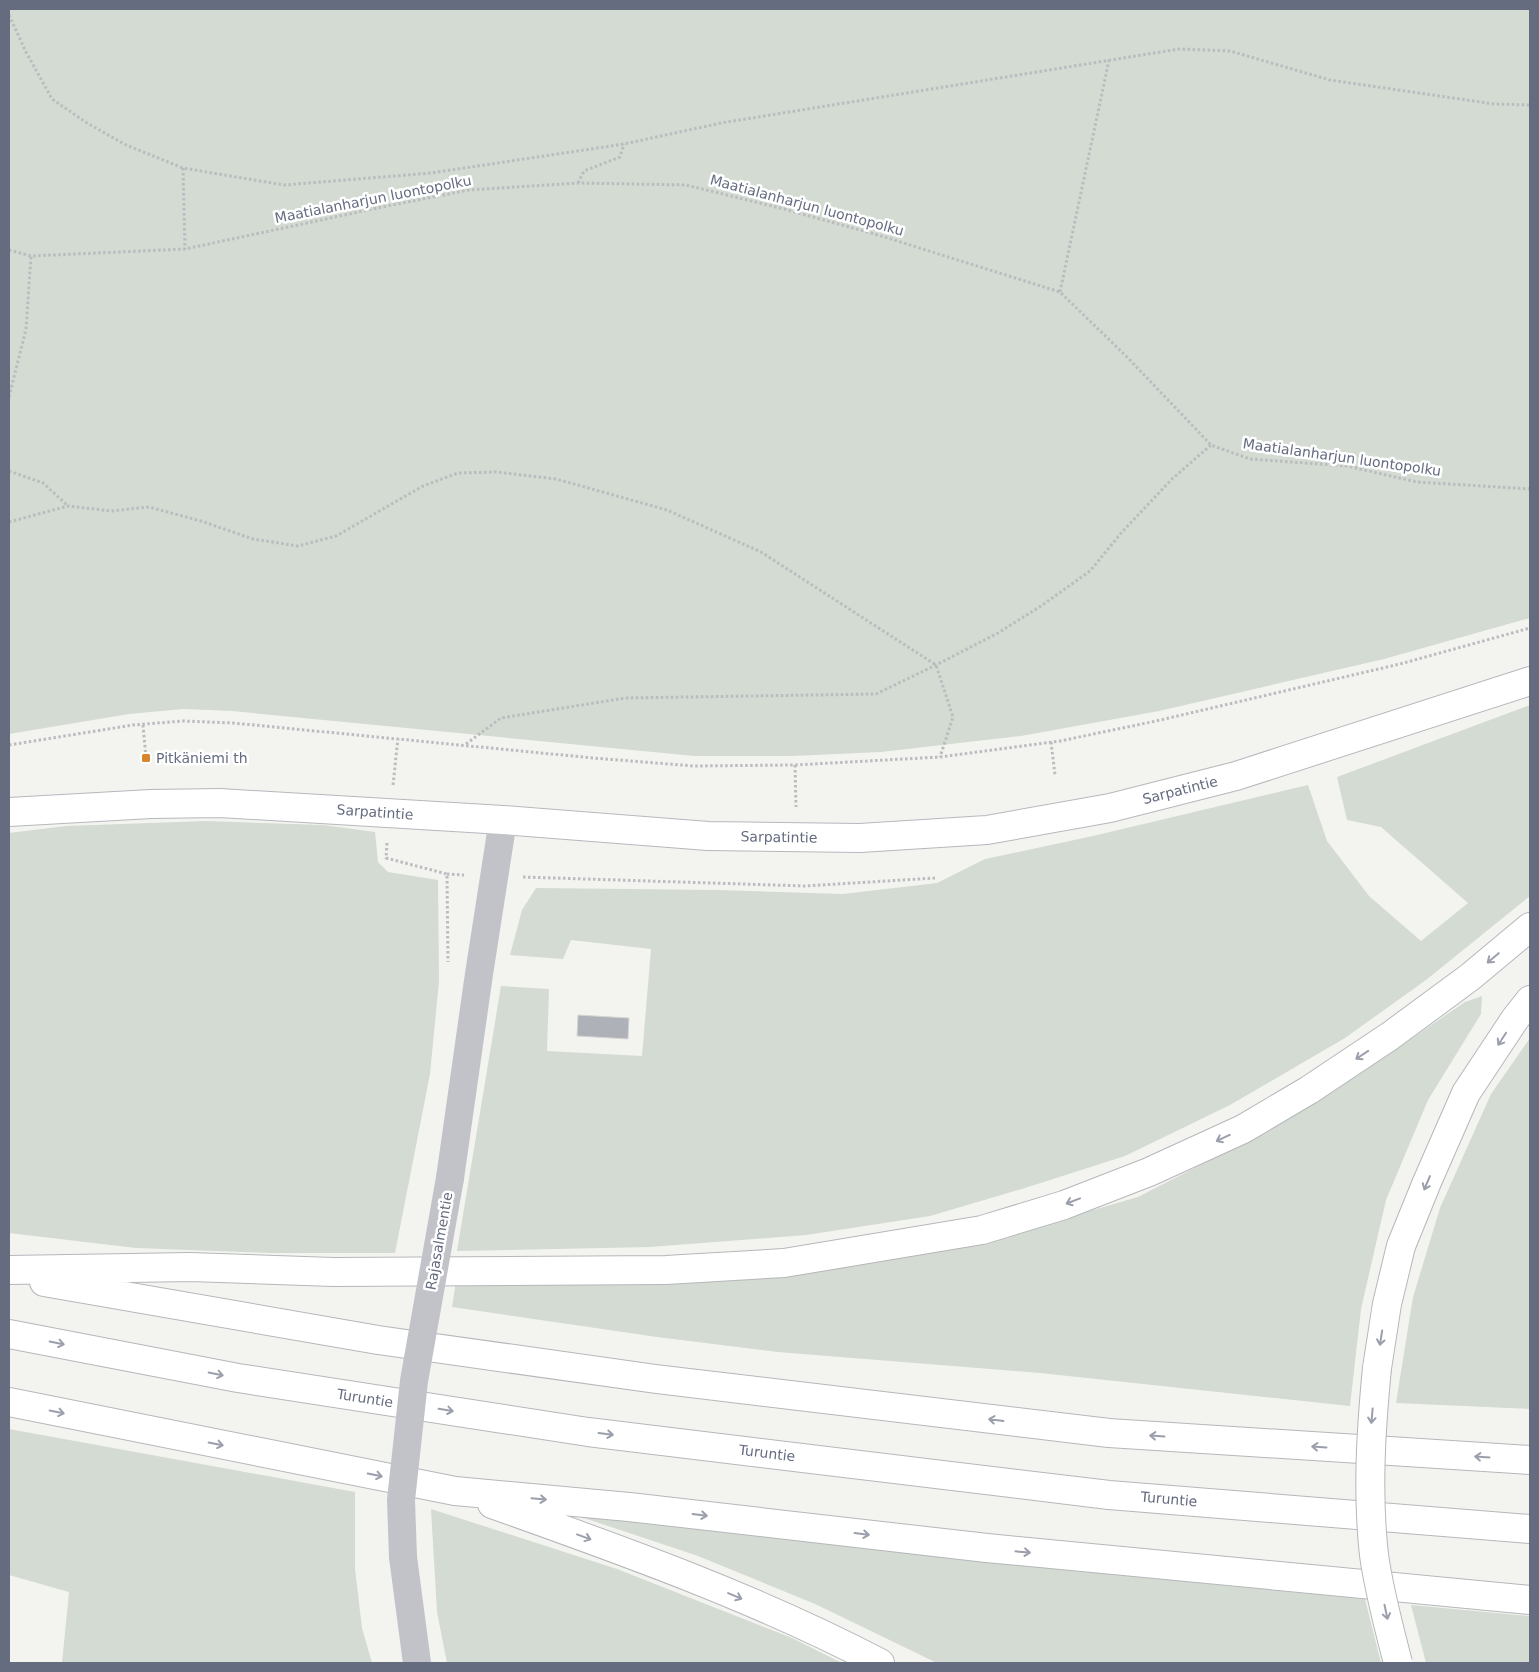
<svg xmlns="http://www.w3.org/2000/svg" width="1539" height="1672" font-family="'DejaVu Sans',sans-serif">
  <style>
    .green { fill: #d3dbd2 }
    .building { fill: #aeb1b8; stroke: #d5d5d3 }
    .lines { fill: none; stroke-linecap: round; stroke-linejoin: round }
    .major-casing { stroke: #b7b8bd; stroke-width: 30 }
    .highway-casing { stroke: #b6b7bb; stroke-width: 30 }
    .path { stroke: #bbbcbf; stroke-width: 3; stroke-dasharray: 2.5 2.5; stroke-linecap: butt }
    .minor { stroke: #c2c3c8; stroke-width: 28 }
    .major { stroke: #fff; stroke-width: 28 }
    .highway { stroke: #fff; stroke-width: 28 }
    .highway-bridge-casing { stroke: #b6b7bb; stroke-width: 30; stroke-linecap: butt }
    .minor-bridge { stroke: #c2c3c8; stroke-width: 28 }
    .highway-bridge { stroke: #fff; stroke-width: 28 }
    .oneway { stroke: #9b9fac }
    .poi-dot { fill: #d7862e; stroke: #fff; stroke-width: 2 }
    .labels { text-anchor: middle; stroke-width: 5; stroke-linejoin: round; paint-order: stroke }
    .street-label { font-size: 14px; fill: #656c80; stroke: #fff }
    .poi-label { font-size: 14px; fill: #656c80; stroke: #fff; text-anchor: start }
  </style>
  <rect width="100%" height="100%" fill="#f3f4f0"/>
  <path class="green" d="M9,9h1521v609l-146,41 -225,52 -138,25 -140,16 -89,4h-98l-462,-45 -49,-2 -54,5 -120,20z
    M1530,705v191l-104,84 -81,58 -115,67 -105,51 -100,32 -95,28 -124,19 -156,12 -193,4 44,-265 48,3 -2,62 95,5 9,-107 -80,-9 -8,19 -53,-4 12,-45 14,-22 183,2 124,4 94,-11 48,-24 108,-23 215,-51 19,56 42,55 52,45 47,-38 -87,-76 -34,-7 -10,-43z
    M206,821l117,4 52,7 3,30 10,10 50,8 1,101 -9,93 -35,179h-124l-135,-5 -127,-15v-400l57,-7z
    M1482,996l-1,18 -53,86 -42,100 -25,109 -11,97 -310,-33 -262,-21 -121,-15 -205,-30 4,-26 194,4 149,-10 187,-34 152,-44 111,-57 106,-63 110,-75z
    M1530,1038v371l-134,-6 17,-106 27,-89 51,-114z
    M9,1429l346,63v77l7,59 10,35h-310l7,-71 -60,-17z
    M431,1509l186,60 175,69 50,25h-395l-10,-51z
    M572,1514c264,32 528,60 793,85l16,64h-444l-122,-59 -117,-48z
    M1411,1605l119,11v47h-104z"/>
  <path class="building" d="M578,1015l51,3 -1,21 -51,-3z"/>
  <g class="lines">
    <g class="major-casing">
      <path id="major" d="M9,812l142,-8 69,-1 283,17 205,16 152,2 127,-8 123,-22 126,-32 294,-95"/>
    </g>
    <g class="highway-casing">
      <path id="highway" d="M9,1270l181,-3 143,5 333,-2 118,-7 198,-33 82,-25 85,-33 94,-43 66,-39 81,-54 80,-59 60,-50
        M44,1282l334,58 278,39 453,54 421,27
        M9,1334l229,44 350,54 521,63 421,34
        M1377,1368l10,-64 14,-58 26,-64 39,-89 49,-74 15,-19
        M9,1402l446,89 174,16 358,41 543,52
        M492,1504c132,47 264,94 388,159"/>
    </g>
    <path class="path" d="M9,15l17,37 26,47 35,24 39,22 57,23 101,17 147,-12 193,-29 97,-21 458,-74 51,2 100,29 164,24 36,1
      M183,168l2,81
      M578,183l6,-12 36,-14 4,-13
      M9,250l22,6 154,-7 197,-42 87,-17 109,-7 108,2 98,24 94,26 182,57 68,66 83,87 39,14 97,7 70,16 113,7
      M1060,292l49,-232
      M9,397l17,-68 5,-73
      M9,471l34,12 25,23
      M9,522l59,-16 43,5 38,-4 52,14 52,18 45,7 38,-10 87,-50 35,-13 38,-1 60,7 111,31 94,42 175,113 17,52 -13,40
      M143,725l3,33
      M1051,742l4,33
      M466,744l35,-26 124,-20 251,-4 60,-29 62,-32 43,-27 49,-35 32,-39 50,-53 39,-34
      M9,745l124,-20 50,-4 50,2 360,35 101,8 101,-1 145,-8 120,-16 96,-20 244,-57 130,-36
      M795,765l1,42
      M393,785l5,-47
      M387,843l-1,15 61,16 1,88
      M447,874l17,1
      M523,877l282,9 130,-8"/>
    <path class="minor" d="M450,1178l29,-204 24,-154
      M403,1557l14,106"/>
    <use href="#major" class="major"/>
    <use href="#highway" class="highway"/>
    <g class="highway-bridge-casing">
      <path id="highway-bridge" d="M1377,1368c-6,62 -10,124 -3,187 5,36 15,73 24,108"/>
    </g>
    <path class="minor-bridge" d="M403,1557l-2,-57 13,-119 36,-203"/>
    <use href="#highway-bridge" class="highway-bridge"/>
  </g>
  <defs><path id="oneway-shaft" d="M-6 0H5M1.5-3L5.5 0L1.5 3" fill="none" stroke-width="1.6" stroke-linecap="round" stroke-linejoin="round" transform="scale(1.25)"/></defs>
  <g class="oneway">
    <use href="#oneway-shaft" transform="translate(1493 958) rotate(140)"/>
    <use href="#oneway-shaft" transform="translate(1502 1039) rotate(123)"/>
    <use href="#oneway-shaft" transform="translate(1362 1055) rotate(146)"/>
    <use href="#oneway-shaft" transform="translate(1223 1138) rotate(155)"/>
    <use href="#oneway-shaft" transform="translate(1427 1183) rotate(113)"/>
    <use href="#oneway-shaft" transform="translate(1073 1201) rotate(159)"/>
    <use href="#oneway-shaft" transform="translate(1381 1338) rotate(99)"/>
    <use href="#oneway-shaft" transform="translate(57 1343) rotate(11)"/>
    <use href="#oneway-shaft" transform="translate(216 1374) rotate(11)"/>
    <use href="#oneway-shaft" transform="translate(446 1410) rotate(9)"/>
    <use href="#oneway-shaft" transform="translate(57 1412) rotate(11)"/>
    <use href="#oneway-shaft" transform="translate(1372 1416) rotate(95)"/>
    <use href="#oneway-shaft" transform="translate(996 1420) rotate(-173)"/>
    <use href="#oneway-shaft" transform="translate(606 1434) rotate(7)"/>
    <use href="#oneway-shaft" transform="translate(1157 1436) rotate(-176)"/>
    <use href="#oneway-shaft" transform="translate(216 1444) rotate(11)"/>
    <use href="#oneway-shaft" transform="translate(1319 1447) rotate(-176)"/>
    <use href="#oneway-shaft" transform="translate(1482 1457) rotate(-176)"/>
    <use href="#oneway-shaft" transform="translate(375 1475) rotate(11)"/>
    <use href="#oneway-shaft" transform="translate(539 1499) rotate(5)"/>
    <use href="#oneway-shaft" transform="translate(700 1515) rotate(7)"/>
    <use href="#oneway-shaft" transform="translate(862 1534) rotate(7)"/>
    <use href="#oneway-shaft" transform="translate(584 1537) rotate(20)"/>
    <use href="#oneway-shaft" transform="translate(1023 1552) rotate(5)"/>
    <use href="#oneway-shaft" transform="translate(735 1596) rotate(23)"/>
    <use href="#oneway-shaft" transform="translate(1386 1612) rotate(78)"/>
  </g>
  <rect class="poi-dot" x="141" y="753" width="10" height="10" rx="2.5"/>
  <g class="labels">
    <g class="street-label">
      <text transform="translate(373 199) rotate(-11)" y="5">Maatialanharjun luontopolku</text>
      <text transform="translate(807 205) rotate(15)" y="5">Maatialanharjun luontopolku</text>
      <text transform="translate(1342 457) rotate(8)" y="5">Maatialanharjun luontopolku</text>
      <text transform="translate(1180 790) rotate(-14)" y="5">Sarpatintie</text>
      <text transform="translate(375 812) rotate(4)" y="5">Sarpatintie</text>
      <text transform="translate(779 837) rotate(1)" y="5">Sarpatintie</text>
      <text transform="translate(439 1241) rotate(-80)" y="5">Rajasalmentie</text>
      <text transform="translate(365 1398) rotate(9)" y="5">Turuntie</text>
      <text transform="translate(767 1453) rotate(7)" y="5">Turuntie</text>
      <text transform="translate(1169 1499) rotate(5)" y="5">Turuntie</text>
    </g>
    <g class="poi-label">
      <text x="156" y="763">Pitkäniemi th</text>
    </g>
  </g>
  <rect width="1539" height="1672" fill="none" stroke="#656c80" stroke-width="20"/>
</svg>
